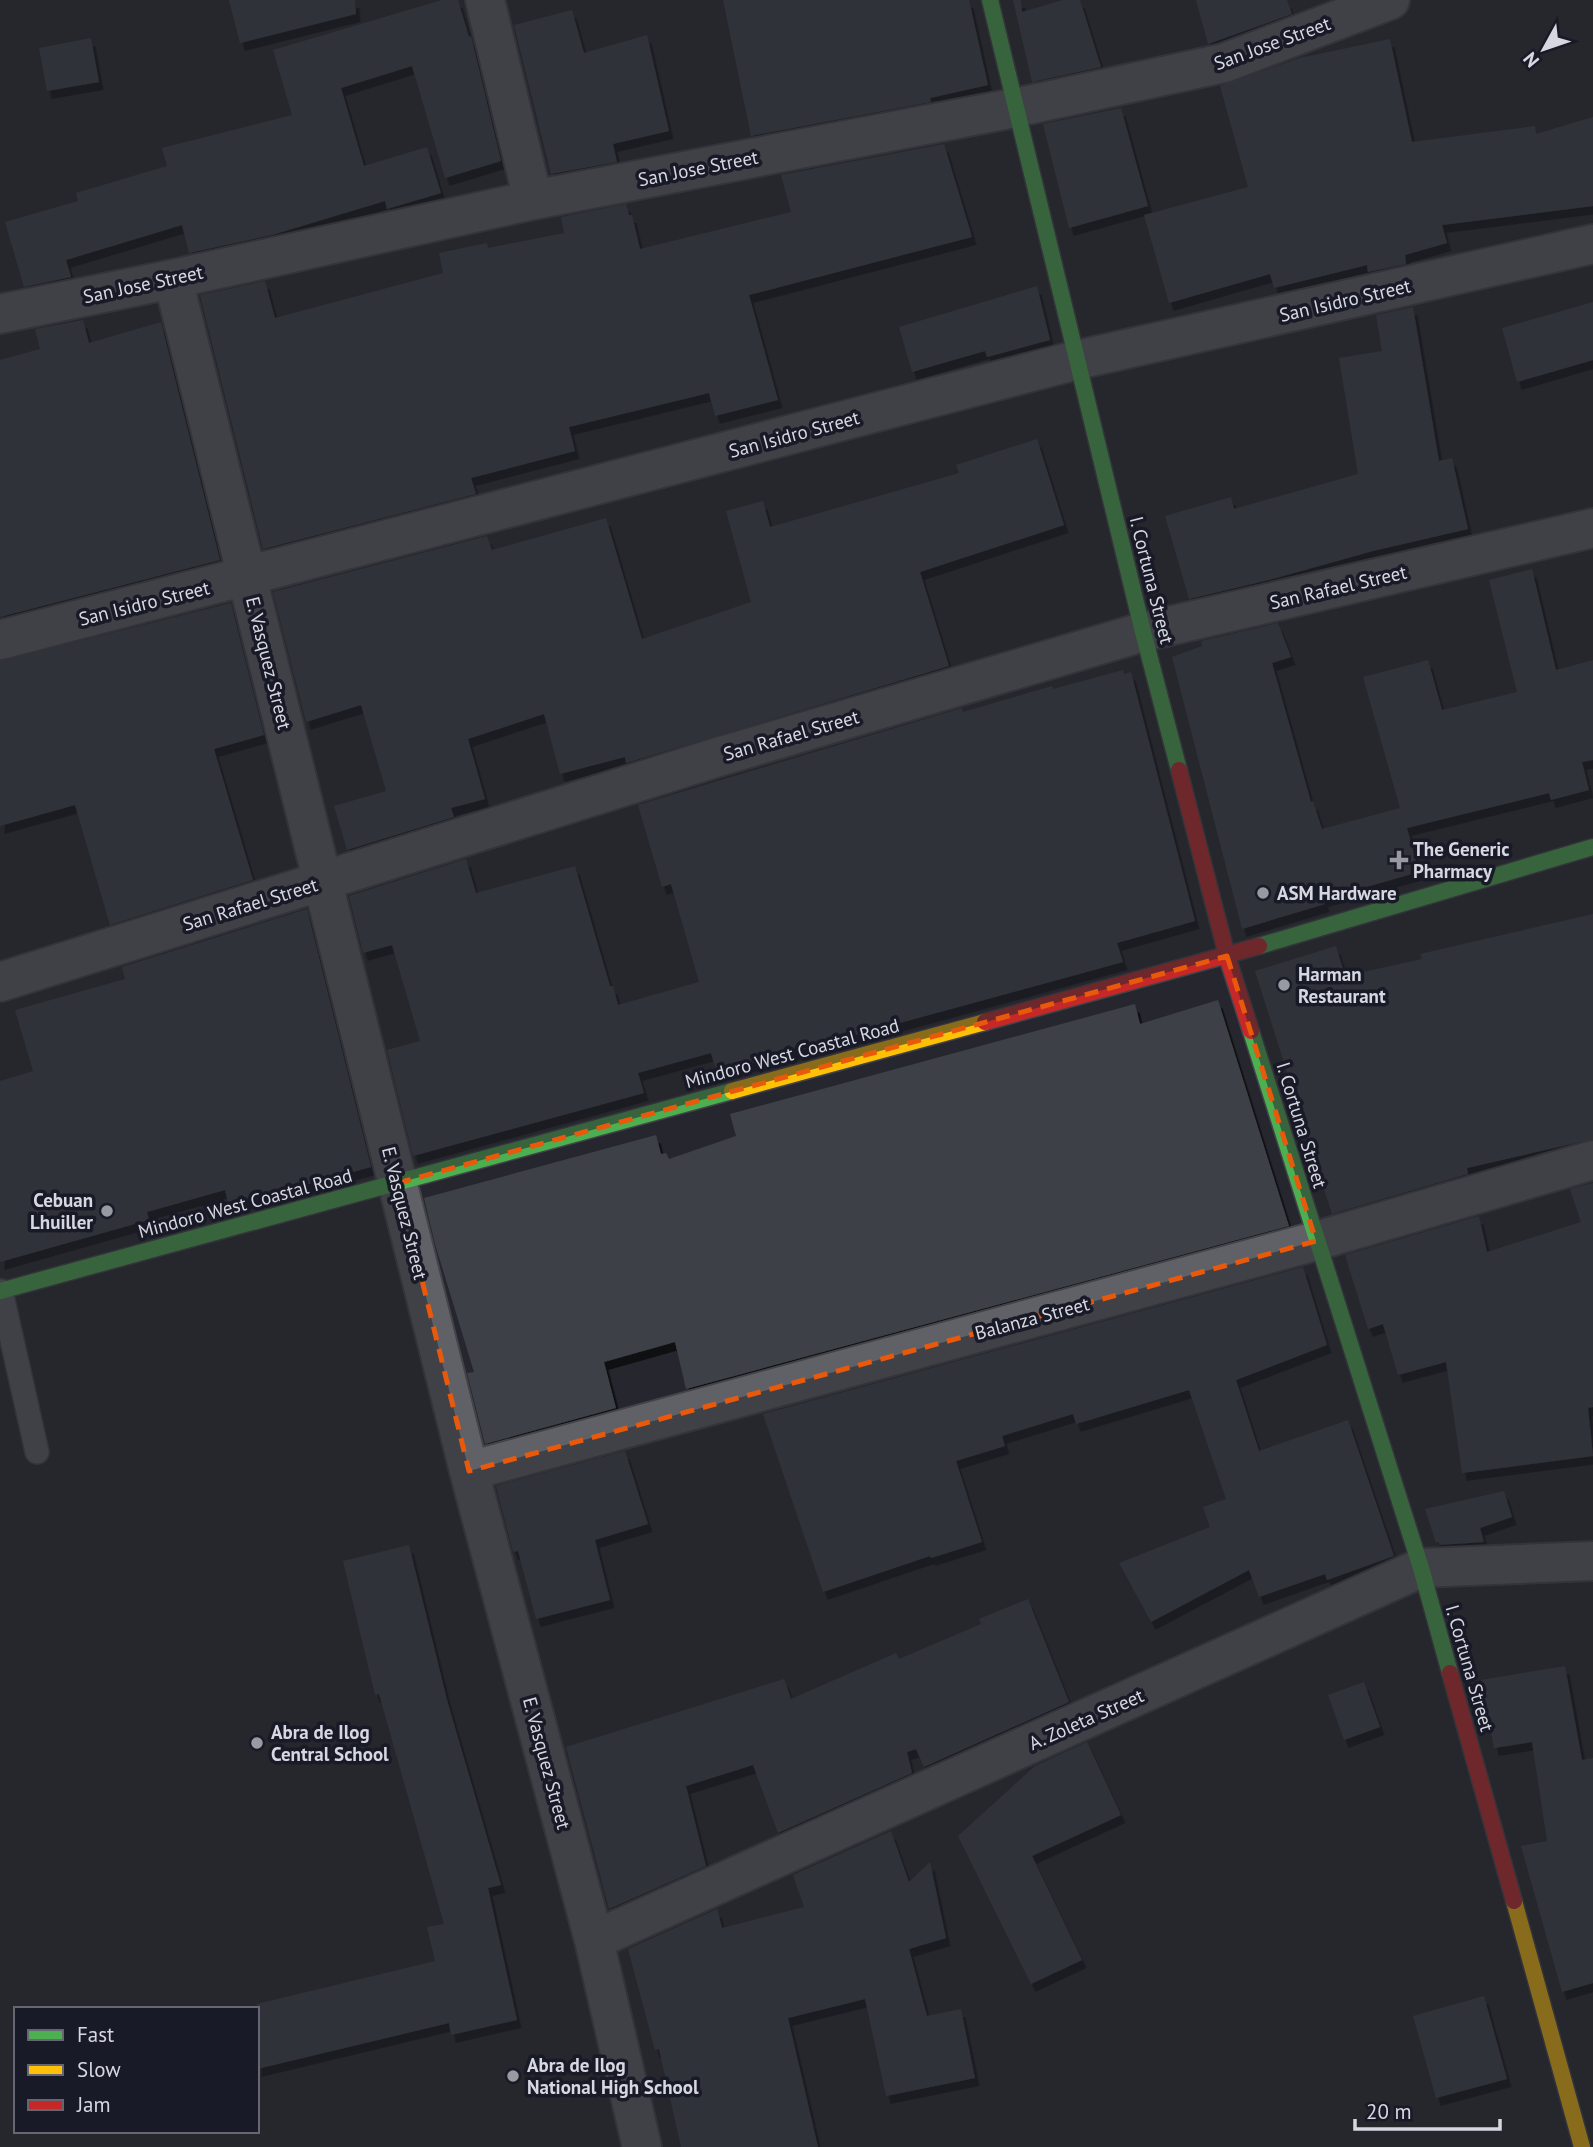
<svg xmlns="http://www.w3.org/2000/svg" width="1593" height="2147" font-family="'PT Sans',sans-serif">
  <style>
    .building { fill: #3d4046; filter: url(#shadow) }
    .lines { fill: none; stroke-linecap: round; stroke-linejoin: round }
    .lane-casing { stroke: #43444a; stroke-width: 26 }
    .street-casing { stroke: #43444a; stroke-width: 42 }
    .fast-casing { stroke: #43444a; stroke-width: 19 }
    .slow-casing { stroke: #43444a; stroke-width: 19 }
    .jam-casing { stroke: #43444a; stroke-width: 19 }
    .lane { stroke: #606166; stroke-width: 23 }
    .street { stroke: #606166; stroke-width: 38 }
    .fast { stroke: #4caf50; stroke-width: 16 }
    .slow { stroke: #ffc107; stroke-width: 16 }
    .jam { stroke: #c62828; stroke-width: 16 }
    .marked { fill: none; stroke: #e8590c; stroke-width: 5; stroke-dasharray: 14 9; stroke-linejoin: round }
    .poi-dot { fill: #989aa2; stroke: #191a27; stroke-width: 2.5 }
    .labels { text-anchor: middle; stroke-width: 7; stroke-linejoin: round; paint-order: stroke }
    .street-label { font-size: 19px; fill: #d6d8e1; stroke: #191a27 }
    .poi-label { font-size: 19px; font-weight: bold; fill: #d6d8e1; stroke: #191a27; text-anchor: start }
  </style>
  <defs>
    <filter id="shadow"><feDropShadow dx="4.5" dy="8" stdDeviation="0" flood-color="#0009"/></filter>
  </defs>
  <rect width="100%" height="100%" fill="#26272e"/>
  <path class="building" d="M229,0h126l1,14 -116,29z
    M442,0h16l11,37 2,-1 30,125 -56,17 -33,-112 -71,22 23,78 63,-19 14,46 -54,16 -2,-8 -113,34 -83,18 -7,-28 -116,35 5,17 -47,10 -19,-65 73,-21 -2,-8 91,-27 -5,-18 130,-33 -19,-65z
    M723,0h246l19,85 -58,13 1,4 -180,34z
    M1013,0h8l1,12 41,-12h17l21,67 -69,15z
    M1196,0h91l5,14 -84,30z
    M572,10l12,43 63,-18 22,96 -56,13 4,18 -66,12 -37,-149z
    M91,38l8,44 -52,9 -8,-43z
    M1390,39l22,103 123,-16 1,8 57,-17v89l-151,19 5,18 -42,12 1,9 -38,8 -1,-7 -93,23 -4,-14 -101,29 -25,-88 104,-28 -28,-101 85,-30v1z
    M1121,108l27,98 -79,22 -26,-104z
    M944,144l28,93 -223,58 29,105 -63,16 -6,-23 -140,34 6,24 -104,27 5,16 -213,55 -63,-254 65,-14 10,37 168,-45 -4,-20 48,-10 1,5 76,-15 -3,-16 65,-13 3,11h3l8,34 151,-37 -10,-37z
    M1037,286l13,54 -63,17 -2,-6 -73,21 -13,-45z
    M1593,302v58l-76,22 -15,-54z
    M1413,307l26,154 13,-3 16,71 -95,22 -104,29 -80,19 -24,-83 66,-19 3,12 124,-35 -19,-116 43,-7 -6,-36z
    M83,320l6,23 72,-21 59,238 -220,57v-257l40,-11 -5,-20z
    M1037,439l27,86 -144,47 29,94 -323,97 -1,-6 -65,17 -16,-60 -76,25 17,60 -34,9 3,9 -107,33 -13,-44 52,-15 -25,-86 -55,17 -33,-130 214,-56 5,14 114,-32 36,121 109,-37 -25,-91 37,-10 7,26 189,-54 -3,-8z
    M1532,569l24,101 37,-10v100l-11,2 7,28 -38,10 -2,-7 -142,35 12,44 -95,27 1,5 -83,25 -70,-272 30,-11 -1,-5 77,-18 13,34 -19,6 39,139 2,-1 9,28 78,-21 -37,-131 65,-17 14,50 75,-18 -28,-112z
    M231,603l33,132 -50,14 39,131 -143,45 -35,-120 -75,21v-165z
    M1123,670l1,4 7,-2 64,249 -78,22 6,19 -406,111 -6,-20 -73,20 6,20 -231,63 -26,-106 33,-9 -28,-96 -29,8 -14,-57 117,-37 10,34 99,-27 35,120h3l5,19 81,-23 -28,-98 -9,3 -24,-82 324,-97 1,4 89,-26 1,3z
    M307,909l64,258 -142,39 -4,-16 -78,22 2,8 -149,42v-181l33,-10 -18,-61 110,-31 -3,-12z
    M1593,914v225l-126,29 1,6 -136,40 -77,-243 81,-25 9,30 77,-17 -2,-5z
    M1218,1000l71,226 -603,163 -11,-47 -71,20 12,46 -131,36 -18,-71 7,-1 -39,-128 -11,-46 232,-63 5,19 5,-1 3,6 67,-23 -6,-22 405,-110 5,20z
    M1593,1183v224l-5,1 5,48 -131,17 -16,-111 -48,13 -15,-51 -15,5 -23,-74 134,-39 8,36 94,-30 -11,-33z
    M1303,1267l24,78 -91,35 23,71 89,-31 46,136 -67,24 -2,-6 -66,23 -10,-27 -98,52 -32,-59 91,-36 -7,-20 23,-8 -37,-109 -113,34 -3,-10 -71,22 3,10 -49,15 26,81 -51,16 -1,-2 -107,36 -60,-178z
    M625,1451l23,73 -53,16 15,60 -74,19 -18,-68 -5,1 -17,-66z
    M1504,1491l8,26 -32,11 4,14 -45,3v-3l-3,1 -11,-34z
    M409,1545l38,155 54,185 -13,3 29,132 -66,15 -2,-12 -192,46v-65l178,-43 -8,-34 17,-3 -65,-230 -4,1 -32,-134z
    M1028,1599l41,103 -145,65 -8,-18 -9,3 5,21 -134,60 -25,-68 -67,21 20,80 -97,43 -43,-162 218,-68 7,20 105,-46 3,6 82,-35 -2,-5z
    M1565,1666l17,94 11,-2v225l-31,9 -41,-146 26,-5 -15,-99 -38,6 -13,-68z
    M1364,1682l16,45 -36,13 -16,-45z
    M1087,1742l34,73 -89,41 50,104 -51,24 -73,-148 77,-70z
    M891,1831l18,51 21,-20 16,76 -37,11 18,67 34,-7 14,69 -89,18 -21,-97 -77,19 30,129h-137l-22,-98 -4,1 -27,-101 89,-40 5,19 82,-21 -11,-32z
    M1484,1996l23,83 -71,19 -23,-82z"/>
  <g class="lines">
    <g class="lane-casing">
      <path id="lane" d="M1,1291l36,161"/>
    </g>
    <g class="street-casing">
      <path id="street" d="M485,0l48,200
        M173,279l296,1192 125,469 48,207
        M0,314l173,-35 360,-79 481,-92 210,-45 166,-63
        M0,640l1077,-280 516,-116
        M0,982l718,-225 425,-125 450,-104
        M469,1471l847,-230 277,-81
        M594,1940l827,-372 172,-7"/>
    </g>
    <g class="fast-casing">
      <path id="fast" d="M990,0l153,632 36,138
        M1259,946l334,-99
        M1251,1031l170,537 29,105
        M0,1291l732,-200"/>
    </g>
    <g class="slow-casing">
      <path id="slow" d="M732,1091l253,-69
        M1514,1901l68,246"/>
    </g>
    <g class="jam-casing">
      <path id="jam" d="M1179,770l48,186 24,75
        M985,1022l274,-76
        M1450,1673l64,228"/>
    </g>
    <use href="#lane" class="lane"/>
    <use href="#street" class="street"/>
    <use href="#fast" class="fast"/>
    <use href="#slow" class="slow"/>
    <use href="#jam" class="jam"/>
  </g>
  <path d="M0 0H1593V2147H0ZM1227,956l89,285 -847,230 -71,-288z" fill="#26272e" fill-opacity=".55" fill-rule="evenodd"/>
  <path class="marked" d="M1227,956l89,285 -847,230 -71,-288z"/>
  <g class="poi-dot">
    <path d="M1395.5 849.5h7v7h7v7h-7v7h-7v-7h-7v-7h7z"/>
    <circle cx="1263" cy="893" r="7"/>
    <circle cx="1284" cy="985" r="7"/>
    <circle cx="107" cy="1211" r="7"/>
    <circle cx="257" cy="1743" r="7"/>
    <circle cx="513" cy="2076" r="7"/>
  </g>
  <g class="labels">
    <g class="street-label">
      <text transform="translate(1272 43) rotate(-20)" y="7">San Jose Street</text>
      <text transform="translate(698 168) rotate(-11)" y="7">San Jose Street</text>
      <text transform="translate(143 284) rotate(-12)" y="7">San Jose Street</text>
      <text transform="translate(1345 300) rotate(-13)" y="7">San Isidro Street</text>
      <text transform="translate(794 434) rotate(-15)" y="7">San Isidro Street</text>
      <text transform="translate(1152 580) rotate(76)" y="7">I. Cortuna Street</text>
      <text transform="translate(1338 587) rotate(-13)" y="7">San Rafael Street</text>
      <text transform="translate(144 603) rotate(-14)" y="7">San Isidro Street</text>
      <text transform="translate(269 663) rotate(76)" y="7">E. Vasquez Street</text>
      <text transform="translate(791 735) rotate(-16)" y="7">San Rafael Street</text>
      <text transform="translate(250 904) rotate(-17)" y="7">San Rafael Street</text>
      <text transform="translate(792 1053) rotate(-15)" y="7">Mindoro West Coastal Road</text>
      <text transform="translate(1302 1125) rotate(73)" y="7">I. Cortuna Street</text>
      <text transform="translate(245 1203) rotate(-15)" y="7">Mindoro West Coastal Road</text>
      <text transform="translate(405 1213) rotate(76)" y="7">E. Vasquez Street</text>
      <text transform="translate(1032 1318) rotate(-15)" y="7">Balanza Street</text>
      <text transform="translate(1470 1668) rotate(74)" y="7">I. Cortuna Street</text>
      <text transform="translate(1086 1719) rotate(-24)" y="7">A. Zoleta Street</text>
      <text transform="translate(547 1763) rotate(75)" y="7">E. Vasquez Street</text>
    </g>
    <g class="poi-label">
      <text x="1413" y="856">The Generic<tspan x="1413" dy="22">Pharmacy</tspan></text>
      <text x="1277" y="900">ASM Hardware</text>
      <text x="1298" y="981">Harman<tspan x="1298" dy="22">Restaurant</tspan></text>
      <text x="93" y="1207" text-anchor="end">Cebuan<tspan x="93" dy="22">Lhuiller</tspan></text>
      <text x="271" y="1739">Abra de Ilog<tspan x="271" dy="22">Central School</tspan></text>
      <text x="527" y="2072">Abra de Ilog<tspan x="527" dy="22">National High School</tspan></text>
    </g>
  </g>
  <rect x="14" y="2007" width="245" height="126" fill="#191a27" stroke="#656671" stroke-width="2"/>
  <rect x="28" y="2030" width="35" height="10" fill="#4caf50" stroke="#656671" stroke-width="2"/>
  <text x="77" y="2042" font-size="21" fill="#d6d8e1">Fast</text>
  <rect x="28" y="2065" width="35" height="10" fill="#ffc107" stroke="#656671" stroke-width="2"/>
  <text x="77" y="2077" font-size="21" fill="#d6d8e1">Slow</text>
  <rect x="28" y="2100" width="35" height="10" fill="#c62828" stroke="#656671" stroke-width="2"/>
  <text x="77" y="2112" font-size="21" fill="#d6d8e1">Jam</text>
  <g transform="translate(1544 49) rotate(230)" stroke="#191a27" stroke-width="5" paint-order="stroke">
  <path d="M0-5L12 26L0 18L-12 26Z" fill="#d6d8e1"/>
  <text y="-10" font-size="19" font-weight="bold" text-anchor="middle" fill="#d6d8e1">N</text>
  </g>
  <path d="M1355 2119v10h145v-10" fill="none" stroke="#d6d8e1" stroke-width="3.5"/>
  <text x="1366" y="2119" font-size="21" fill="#d6d8e1" stroke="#191a27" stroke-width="5" paint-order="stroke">20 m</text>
</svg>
